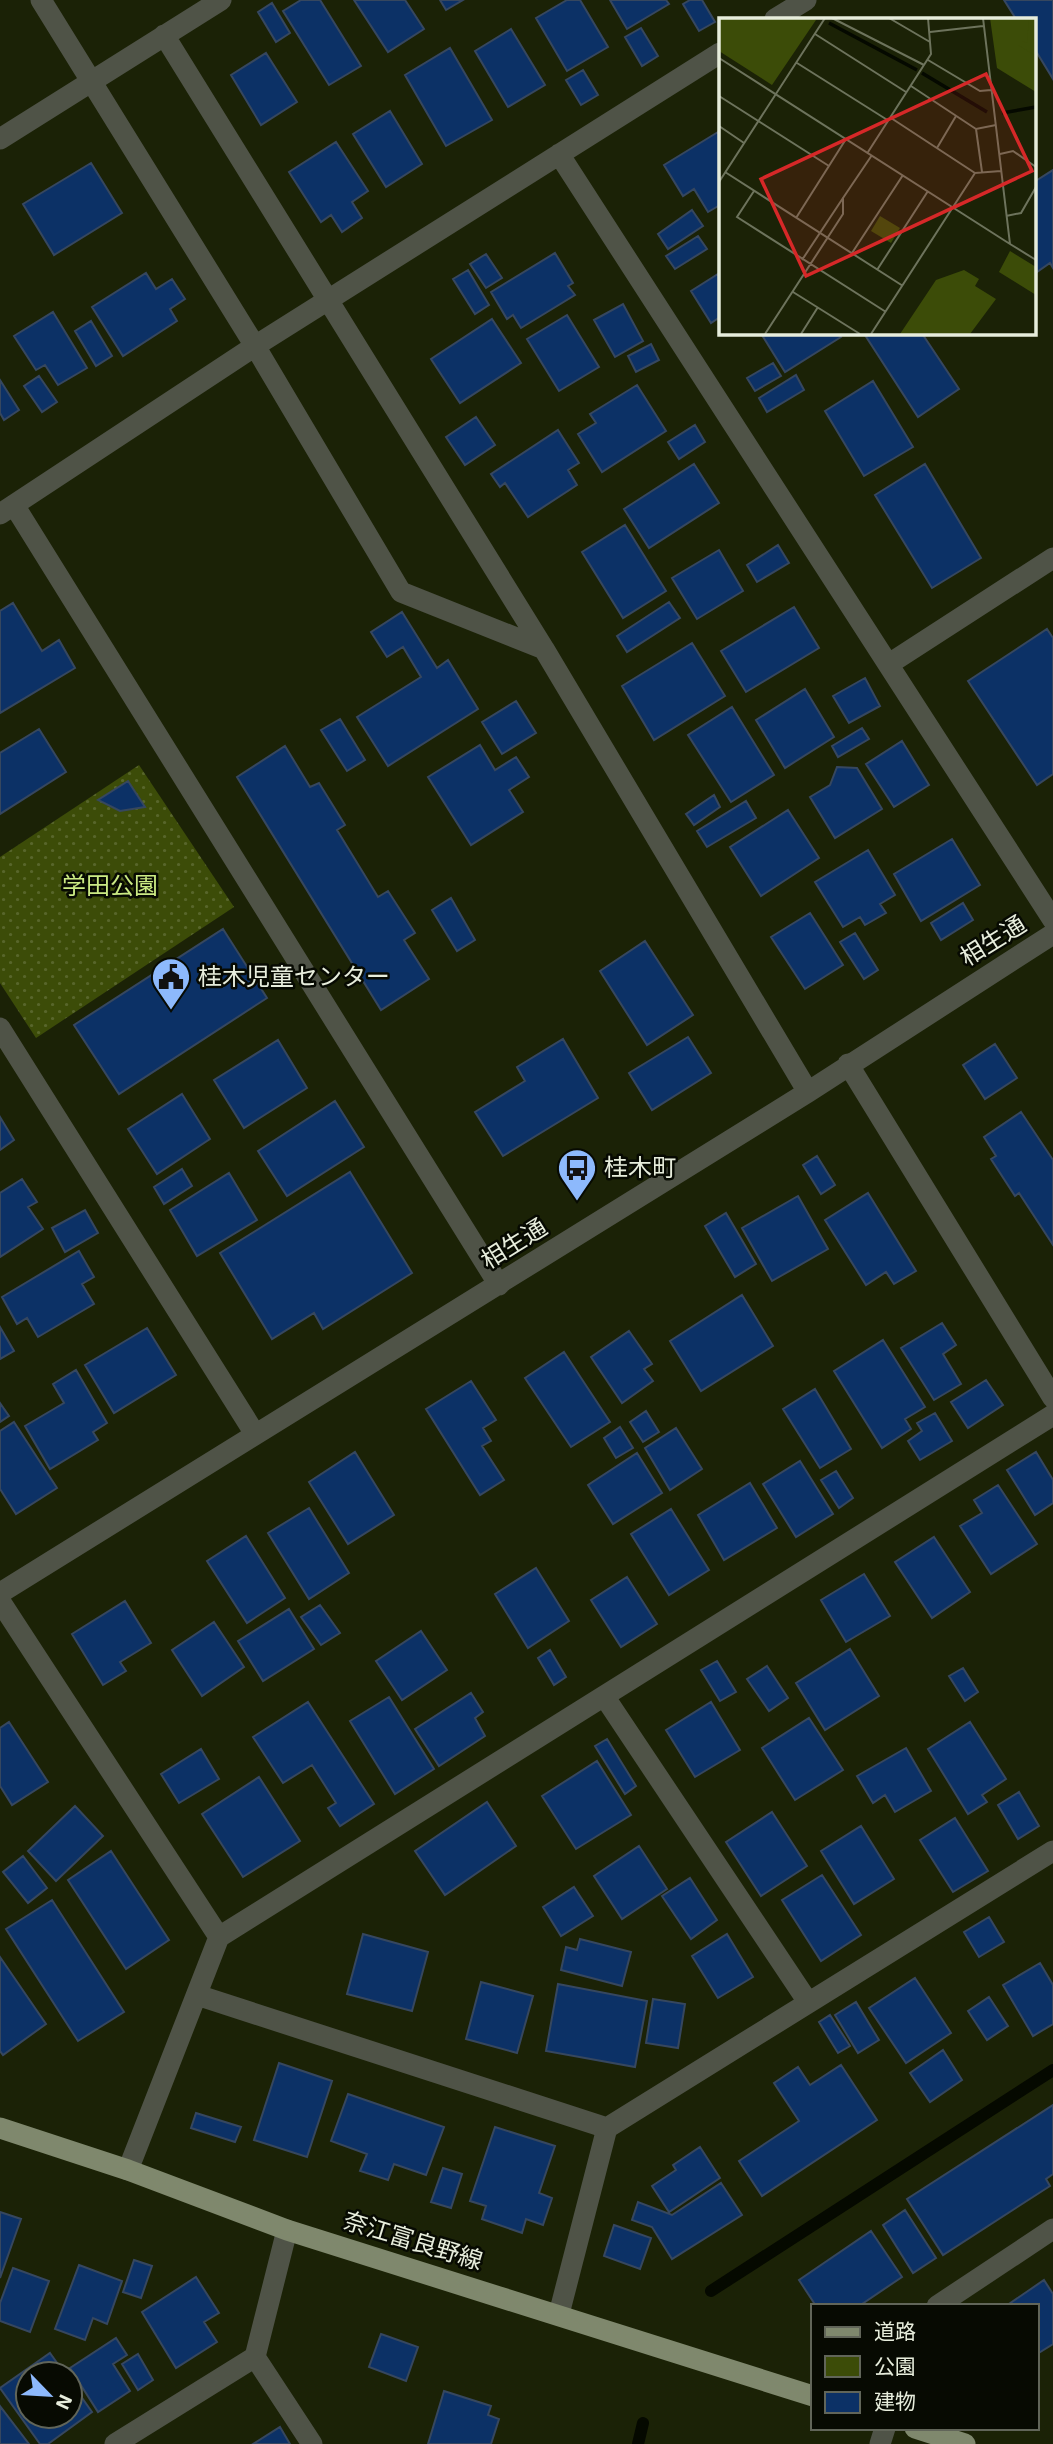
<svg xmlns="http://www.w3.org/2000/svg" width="1053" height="2444" font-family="'Exo 2','Noto Sans JP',sans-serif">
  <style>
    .green { fill: url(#green-dots) }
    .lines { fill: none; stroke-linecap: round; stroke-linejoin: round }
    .stream { stroke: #050900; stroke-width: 12 }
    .building { fill: #0c3166; stroke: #36475f; stroke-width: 2 }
    .minor { stroke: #4f5347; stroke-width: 21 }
    .major { stroke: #7f886d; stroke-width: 21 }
    .labels { text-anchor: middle; stroke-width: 5; stroke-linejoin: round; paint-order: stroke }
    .park-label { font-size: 24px; fill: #cbea84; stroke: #070a02 }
    .street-label { font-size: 24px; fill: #e7eddc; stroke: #070a02 }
    .poi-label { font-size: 24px; fill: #e7eddc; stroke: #070a02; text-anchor: start }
    .inset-river { fill: none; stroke: #050900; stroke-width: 3.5 }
    .inset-road { fill: none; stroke: #6d735c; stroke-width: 2 }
    .view { fill: #d62828; fill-opacity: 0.15; stroke: #d62828; stroke-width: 3.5 }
    .inset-edge { fill: none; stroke: #e7eddc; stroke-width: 3.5 }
  </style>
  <defs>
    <pattern id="green-dots" width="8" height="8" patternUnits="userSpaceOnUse" patternTransform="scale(1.75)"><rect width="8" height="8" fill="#3c4c08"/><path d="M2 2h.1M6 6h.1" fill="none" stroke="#58662b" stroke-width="1.8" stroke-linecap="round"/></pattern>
  </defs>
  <rect width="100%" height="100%" fill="#1b2206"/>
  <path class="green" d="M139,765l95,142 -198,131 -36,-55v-126z"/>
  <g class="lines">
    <path class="stream" d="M711,2291l342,-221
      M638,2444l5,-21"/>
  </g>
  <path class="building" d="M301,0h19l41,66 -32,19 -46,-74z
    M354,0h51l19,29 -36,23z
    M440,0h23l-17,10z
    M567,0h13l28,47 -41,24 -31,-53z
    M610,0h56l3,4 -42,25z
    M690,0h12l13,22 -16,9 -16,-27z
    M1004,0h49v79l-19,-31v-29h-18z
    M272,3l18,30 -14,9 -18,-30z
    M641,28l17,28 -16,10 -17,-29z
    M511,29l34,56 -37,22 -33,-56z
    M450,48l42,72 -46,26 -41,-71z
    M266,53l31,49 -36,23 -30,-50z
    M583,70l15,25 -17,10 -15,-25z
    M390,111l32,53 -36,23 -33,-53z
    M718,132l2,3v70l-12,7 -14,-23 -11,7 -19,-31z
    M336,142l32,49 -16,11 10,16 -20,14 -11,-17 -10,7 -32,-50z
    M91,163l31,50 -68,42 -31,-51z
    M1053,170v98l-3,-5 -16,11v-92z
    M692,210l11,16 -35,23 -10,-15z
    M698,236l9,13 -32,20 -9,-13z
    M555,253l18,30 -5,3 7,9 -54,33 -8,-13 -6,4 -16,-27z
    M486,254l16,24 -16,10 -16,-24z
    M468,270l21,35 -14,9 -22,-35z
    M146,273l10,16 16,-10 13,20 -15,10 7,12 -54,35 -31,-49z
    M718,274l2,5v38l-9,6 -20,-32z
    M623,304l20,37 -28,16 -21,-37z
    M53,312l34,56 -29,17 -13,-20 -9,5 -22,-34z
    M567,315l32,52 -40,24 -32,-52z
    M492,319l29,44 -61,40 -29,-44z
    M91,321l21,35 -16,10 -21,-35z
    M760,332h78l3,5 -56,35z
    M863,332h58l38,57 -41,28z
    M651,344l8,16 -23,12 -8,-16z
    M773,363l8,13 -26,15 -8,-13z
    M796,375l8,15 -37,22 -8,-14z
    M39,376l18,26 -15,10 -18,-26z
    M0,380l19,30 -15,10 -4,-7z
    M873,381l40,66 -49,29 -39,-65z
    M637,385l29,46 -64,41 -24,-38 18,-11 -6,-9z
    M476,417l19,28 -30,20 -19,-28z
    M695,425l10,17 -26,17 -11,-17z
    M558,430l21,33 -11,7 9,15 -49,32 -23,-34 -5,4 -9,-13z
    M694,464l25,39 -70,45 -25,-39z
    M925,464l56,94 -49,30 -57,-93z
    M625,525l41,66 -43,27 -41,-66z
    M778,545l11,18 -32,19 -10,-17z
    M719,550l24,41 -46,28 -25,-41z
    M669,602l11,16 -53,34 -10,-16z
    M13,603l29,48 17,-11 16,28 -75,45v-102z
    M794,607l25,41 -73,44 -25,-41z
    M402,612l35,56 11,-8 30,49 -90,57 -31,-49 64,-40 -18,-30 -16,10 -16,-25z
    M1047,629l6,9v136l-16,11 -69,-104z
    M692,643l33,53 -71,44 -32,-54z
    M865,678l15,28 -31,17 -16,-27z
    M805,689l29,48 -49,31 -29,-48z
    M516,701l20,32 -34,21 -20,-32z
    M732,707l42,68 -43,27 -43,-67z
    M340,719l25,41 -18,11 -26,-41z
    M862,728l7,11 -31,18 -6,-11z
    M39,729l27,43 -66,42v-61z
    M902,741l27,44 -35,22 -28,-43z
    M480,745l15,25 21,-13 13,20 -20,13 14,22 -52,33 -43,-68z
    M285,746l25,41 9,-4 26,42 -8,5 41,67 10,-6 27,42 -11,7 25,39 -48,31 -144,-233z
    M837,767l20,1 25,41 -47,29 -25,-41 20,-12z
    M128,781l17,26 -25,4 -22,-11z
    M714,795l6,12 -26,18 -8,-11z
    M746,801l10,17 -49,29 -10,-16z
    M788,810l31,48 -58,38 -31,-49z
    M952,839l28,46 -59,36 -27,-47z
    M868,850l27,45 -15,9 6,9 -21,12 -5,-8 -17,10 -28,-45z
    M451,898l24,42 -18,11 -25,-41z
    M963,903l10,17 -32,20 -10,-17z
    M810,913l33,52 -38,24 -34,-52z
    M223,929l44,69 -148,96 -45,-69z
    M855,933l23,37 -14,9 -24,-37z
    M645,941l48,74 -46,30 -47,-74z
    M688,1037l23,36 -59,37 -23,-37z
    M563,1039l35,59 -95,58 -28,-44 50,-31 -8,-14z
    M278,1040l29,48 -63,40 -30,-48z
    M995,1044l22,34 -32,21 -22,-34z
    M182,1094l28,45 -53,35 -29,-45z
    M335,1101l29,46 -77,49 -29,-45z
    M1021,1112l32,48v85l-34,-52 -4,3 -24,-37 5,-3 -12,-19z
    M0,1117l14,23 -14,10z
    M817,1156l18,29 -14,9 -18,-29z
    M182,1169l10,17 -28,18 -10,-17z
    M350,1172l62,101 -89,56 -9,-16 -42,26 -52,-86z
    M229,1173l28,47 -60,36 -27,-46z
    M22,1179l15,23 -9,5 15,22 -43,28v-64z
    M868,1193l48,78 -22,13 -8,-12 -20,13 -41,-65z
    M798,1196l30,53 -56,32 -30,-53z
    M85,1210l13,23 -33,19 -13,-24z
    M726,1213l30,51 -21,13 -30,-51z
    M79,1251l15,26 -12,7 12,20 -56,33 -11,-19 -10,6 -15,-27z
    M742,1295l31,51 -72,45 -31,-50z
    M942,1323l14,22 -13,9 18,30 -27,16 -33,-52z
    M0,1327l14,24 -14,8z
    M147,1328l29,47 -62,38 -29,-48z
    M629,1331l23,33 -8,5 9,12 -31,22 -31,-46z
    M883,1340l42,67 -20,12 6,10 -29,19 -48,-77z
    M564,1352l46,70 -39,25 -46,-69z
    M76,1370l31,53 -14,9 5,8 -48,29 -25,-43 39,-23 -11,-19z
    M986,1380l17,25 -35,23 -17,-26z
    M471,1381l25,39 -13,8 8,13 -9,5 22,34 -24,15 -54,-86z
    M815,1389l36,60 -31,19 -37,-59z
    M0,1403l9,13 -9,6z
    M646,1411l13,21 -16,10 -13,-20z
    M935,1413l17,28 -32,19 -12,-19 14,-10 -5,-8z
    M14,1422l43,66 -41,26 -16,-25v-58z
    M620,1427l13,21 -17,10 -12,-20z
    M676,1428l26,41 -32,21 -25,-42z
    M355,1452l39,63 -46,29 -39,-62z
    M1036,1452l17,28v23l-18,12 -28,-45z
    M637,1453l25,40 -49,31 -25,-39z
    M800,1461l33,53 -37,23 -33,-53z
    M836,1471l17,27 -14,10 -18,-28z
    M750,1483l27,45 -53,32 -26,-45z
    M998,1485l39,59 -46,30 -31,-48 22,-13 -8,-13z
    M309,1508l40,65 -40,26 -41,-66z
    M671,1509l38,61 -40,25 -38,-61z
    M246,1536l39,62 -38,25 -40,-62z
    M934,1537l36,55 -38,26 -37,-56z
    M536,1568l33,53 -41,27 -33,-54z
    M864,1574l26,42 -44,26 -25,-42z
    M627,1577l30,47 -36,23 -30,-47z
    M125,1601l26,42 -31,19 6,9 -23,14 -31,-51z
    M320,1605l20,28 -19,12 -20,-28z
    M289,1609l25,40 -51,32 -25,-40z
    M214,1622l30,45 -42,29 -30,-46z
    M421,1631l26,39 -45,30 -26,-39z
    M850,1649l29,47 -54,34 -29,-47z
    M550,1650l16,27 -12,8 -16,-27z
    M717,1661l19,31 -16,9 -19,-31z
    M767,1666l21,32 -19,13 -22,-32z
    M963,1668l15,24 -13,9 -16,-25z
    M471,1693l12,19 -8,6 10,18 -46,30 -24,-37z
    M389,1697l45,72 -39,25 -45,-73z
    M308,1702l66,102 -34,22 -12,-18 8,-5 -24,-38 -29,18 -30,-46z
    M711,1702l29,48 -45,27 -29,-47z
    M809,1718l34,52 -48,30 -33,-52z
    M9,1722l39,60 -36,23 -12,-19v-58z
    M970,1722l36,57 -24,16 5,7 -19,12 -40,-65z
    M607,1739l29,47 -11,8 -30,-48z
    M906,1748l25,43 -36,21 -10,-17 -12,8 -16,-27z
    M201,1749l18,30 -40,24 -18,-29z
    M597,1761l34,54 -55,34 -34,-53z
    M259,1777l41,64 -57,36 -41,-63z
    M1019,1792l20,34 -21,13 -20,-34z
    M487,1802l29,44 -71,49 -30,-44z
    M75,1806l28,30 -47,45 -28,-30z
    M772,1812l35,54 -46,30 -35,-54z
    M955,1818l33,53 -35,21 -33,-52z
    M861,1826l33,53 -40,25 -33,-53z
    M639,1846l28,43 -45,30 -28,-43z
    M111,1851l58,89 -43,29 -58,-89z
    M23,1856l24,32 -19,15 -25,-31z
    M822,1875l39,60 -40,26 -39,-61z
    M690,1878l27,42 -26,19 -29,-43z
    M574,1887l19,29 -32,20 -18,-29z
    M52,1900l72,112 -46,29 -72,-112z
    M989,1917l15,25 -25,15 -15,-25z
    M363,1934l65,18 -16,59 -65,-17z
    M727,1934l26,43 -35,21 -26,-42z
    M580,1939l51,13 -9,34 -61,-16 5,-23 11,3z
    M0,1957l46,67 -43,31 -3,-4z
    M1040,1963l13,22v39l-20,12 -30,-51z
    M915,1978l36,55 -45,30 -37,-55z
    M481,1982l52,14 -16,57 -51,-14z
    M558,1984l89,17 -12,66 -89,-16z
    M989,1997l19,29 -21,14 -19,-29z
    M653,1999l32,5 -7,44 -32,-5z
    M856,2002l23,38 -21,13 -23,-38z
    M830,2015l20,31 -12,7 -19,-31z
    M943,2050l19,30 -32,22 -20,-29z
    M279,2063l53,18 -25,76 -53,-17z
    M841,2065l36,55 -115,76 -23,-35 60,-40 -25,-38 24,-16 12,18z
    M348,2094l96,33 -18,48 -32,-11 -6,16 -28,-9 7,-17 -36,-13z
    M1053,2105v69l-7,5 4,7 -107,69 -36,-56z
    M196,2113l45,14 -6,15 -44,-14z
    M495,2127l60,19 -16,47 13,5 -9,27 -17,-6 -4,14 -40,-14 4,-13 -16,-5z
    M700,2147l20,31 -51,34 -17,-26 24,-16 -3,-5z
    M443,2168l19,6 -11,34 -20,-6z
    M721,2183l21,32 -70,44 -20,-32 -20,-7 6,-18 34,13z
    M905,2210l31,48 -23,15 -30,-48z
    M0,2212l21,7 -21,59z
    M614,2225l37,13 -11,31 -36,-13z
    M871,2231l31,46 -43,29h-43l-17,-26z
    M134,2260l18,6 -11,32 -18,-6z
    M79,2265l43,16 -15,43 -14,-6 -8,22 -30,-11z
    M13,2268l36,13 -19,51 -30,-11v-18z
    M196,2277l23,36 -15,9 13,20 -41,26 -34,-56z
    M1044,2280l9,14v50l-16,10v-48h-31z
    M381,2334l37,13 -12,34 -37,-14z
    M116,2338l11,17 -14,9 17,27 -32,21 -28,-44z
    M50,2353l15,21h-37v42h42v-35l22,31 -44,32h-8l-40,-56z
    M138,2354l15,26 -15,10 -16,-26z
    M444,2391l47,15 -3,9 11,4 -8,25h-63z
    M0,2406l29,38h-29z
    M280,2427l10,17h-37z"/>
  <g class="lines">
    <path class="minor" d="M41,0l214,346 146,246 143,57 264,443
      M775,19l31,-19
      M164,35l380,614
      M0,139l221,-139
      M559,154l494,766
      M14,505l485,780
      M0,514l255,-168 465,-293
      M889,664l164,-106
      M0,1028l255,406
      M848,1064l205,334
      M0,1593l808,-501 245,-158
      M0,1601l219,336
      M604,1696l204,306
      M197,1995l410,133
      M128,2170l91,-233 834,-522
      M937,2306l116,-77
      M559,2314l48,-186 446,-277
      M255,2357l57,87
      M115,2444l140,-87 32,-127
      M880,2444l5,-16"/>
    <path class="major" d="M0,2128l128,42 159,60 526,166
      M915,2428l50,16"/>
  </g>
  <defs>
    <g id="civic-pin" transform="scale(2.0125)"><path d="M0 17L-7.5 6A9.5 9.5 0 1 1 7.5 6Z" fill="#8db9fc" stroke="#070a02"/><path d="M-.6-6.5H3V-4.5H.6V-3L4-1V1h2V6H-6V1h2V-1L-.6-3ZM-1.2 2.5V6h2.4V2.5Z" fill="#111"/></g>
    <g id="bus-pin" transform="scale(2.0125)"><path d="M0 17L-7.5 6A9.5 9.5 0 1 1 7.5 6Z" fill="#8db9fc" stroke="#070a02"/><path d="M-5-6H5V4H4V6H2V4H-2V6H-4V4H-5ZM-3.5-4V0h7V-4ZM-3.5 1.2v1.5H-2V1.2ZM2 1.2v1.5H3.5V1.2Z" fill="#111"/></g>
  </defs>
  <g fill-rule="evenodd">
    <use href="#civic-pin" x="171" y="977"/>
    <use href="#bus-pin" x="577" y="1168"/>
  </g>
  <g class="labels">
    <g class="park-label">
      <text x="110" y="894">学田公園</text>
    </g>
    <g class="street-label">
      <text transform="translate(993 941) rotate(-32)" y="8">相生通</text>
      <text transform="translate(514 1244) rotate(-32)" y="8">相生通</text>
      <text transform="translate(413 2241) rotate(17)" y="8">奈江富良野線</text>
    </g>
    <g class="poi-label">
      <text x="198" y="985">桂木児童センター</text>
      <text x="604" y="1176">桂木町</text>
    </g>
  </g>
  <g transform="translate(719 18)">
    <rect width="317" height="317" fill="#1b2206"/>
    <path d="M271,0h46v74l-39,-24zM161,198l20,12 -9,15 -20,-12zM291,233l26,16v28l-37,-23z" fill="#3c4c08"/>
    <path d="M0,0h94l3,2 -44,65 -53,-34zM310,0h7l-4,16 4,22 -18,-11 4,-4 5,2zM245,252l15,9 -4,7 21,13 -26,35h-70l36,-54z" fill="#3c4c08"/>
    <path class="inset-river" d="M110,5l88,47M203,55l65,39M283,95l34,-6"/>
    <path class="inset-road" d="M113,0l92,47M170,0l41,24M264,0l27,226 26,16M211,14l53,-6M96,16l91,58M0,40l291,186M209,42l52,31 11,-1M78,45l92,58M192,68l65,43 20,-4M0,78l110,70M172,100l84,55 26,-2M0,108l25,17M257,111l6,43M218,130l19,-32M149,134l63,-98 -3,-36M281,136l13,-3 23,16M6,154l178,114M0,164l106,-164M35,173l-17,26 149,95M287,198l15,-3 15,-26M77,200l50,-79M133,235l51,-78M83,242l41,-62M158,252l51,-79M74,274l67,42M46,316l78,-120v-16l29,-43M82,316l17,-27M152,316l104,-161"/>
    <path class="view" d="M267,56l46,97 -226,105 -45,-97z"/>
    <rect width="317" height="317" class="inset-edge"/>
  </g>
  <rect x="811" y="2304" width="228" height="126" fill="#070a02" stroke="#616559" stroke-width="2"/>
  <rect x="825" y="2327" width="35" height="10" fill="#7f886d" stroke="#616559" stroke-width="2"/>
  <text x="874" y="2339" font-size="21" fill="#e7eddc">道路</text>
  <rect x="825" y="2356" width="35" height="21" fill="#3c4c08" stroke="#616559" stroke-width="2"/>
  <text x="874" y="2374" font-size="21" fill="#e7eddc">公園</text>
  <rect x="825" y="2392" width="35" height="21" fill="#0c3166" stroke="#616559" stroke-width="2"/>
  <text x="874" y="2409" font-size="21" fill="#e7eddc">建物</text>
  <g transform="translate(49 2395) rotate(115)"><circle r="33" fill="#070a02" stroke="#616559" stroke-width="2"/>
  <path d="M0-5L12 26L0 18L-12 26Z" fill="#8db9fc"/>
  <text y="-10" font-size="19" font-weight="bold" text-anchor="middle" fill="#e7eddc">N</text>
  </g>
</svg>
